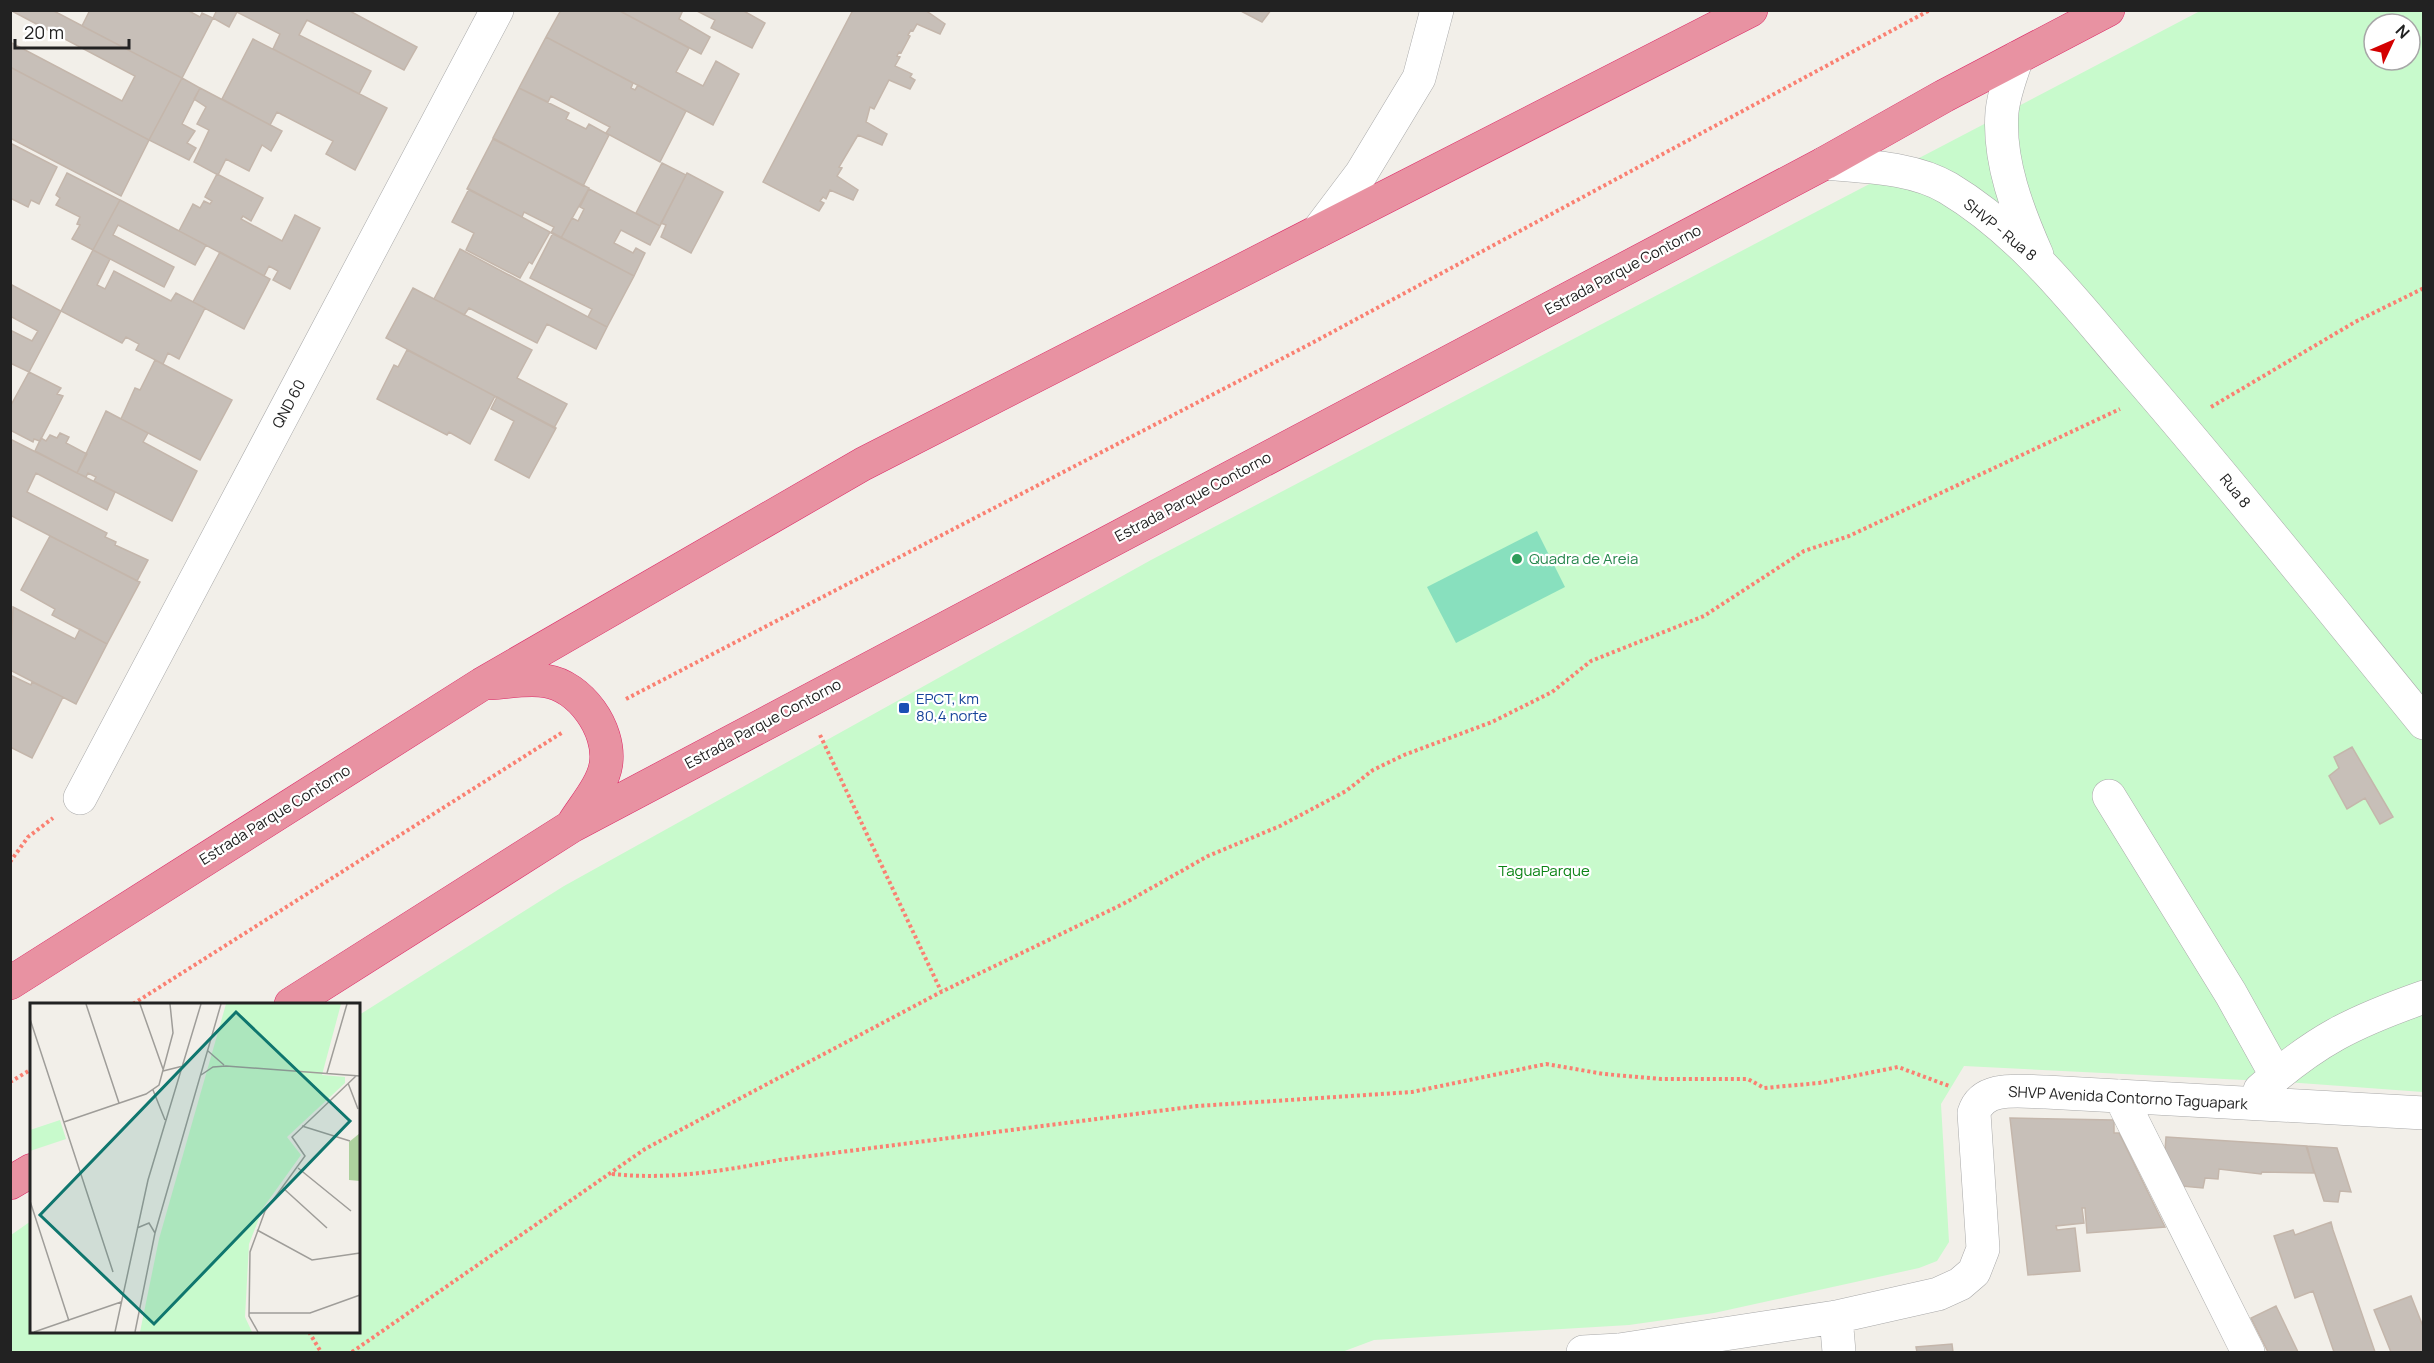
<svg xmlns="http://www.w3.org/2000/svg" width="2434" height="1363" font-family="Manrope,sans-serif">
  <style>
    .park { fill: #c8facc; fill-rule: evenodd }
    .pitch { fill: #88e0be }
    .building { fill: #c7bfb8; stroke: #c4b6ab; stroke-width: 1.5 }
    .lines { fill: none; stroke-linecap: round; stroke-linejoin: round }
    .minor-casing { stroke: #a9a9a9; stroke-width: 34 }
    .highway-casing { stroke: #dc2a67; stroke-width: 34 }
    .path { stroke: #fa8072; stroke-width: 4; stroke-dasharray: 3 3; stroke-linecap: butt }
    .minor { stroke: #fff; stroke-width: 33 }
    .highway { stroke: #e892a2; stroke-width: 33 }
    .leisure-dot { fill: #2e9e5b; stroke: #fff; stroke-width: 2 }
    .transit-dot { fill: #1a4fb4; stroke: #fff; stroke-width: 2 }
    .labels { text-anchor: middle; stroke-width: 4.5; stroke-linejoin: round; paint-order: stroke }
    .street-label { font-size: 15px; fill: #222; stroke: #fff }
    .leisure-label { font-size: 15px; fill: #27864d; stroke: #fff; text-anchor: start }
    .transit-label { font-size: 15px; fill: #164399; stroke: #fff; text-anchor: start }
    .park-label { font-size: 15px; fill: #0c8416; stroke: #fff }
    .inset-road { fill: none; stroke: #9f9d99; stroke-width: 1.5 }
    .view { fill: #0f766e; fill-opacity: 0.15; stroke: #0f766e; stroke-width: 3 }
    .inset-edge { fill: none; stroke: #222; stroke-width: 3 }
  </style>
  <rect width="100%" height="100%" fill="#f2efe9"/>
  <path class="park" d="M2200,11h223v1081l-138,-10 -321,-16 -23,38 8,138 -12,19 -18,7 -205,45 -85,12 -255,15 -32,12h-1331v-117l20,-14 1,111h326l1,-317 205,-129 587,-326zM2374,24h36v36h-36z"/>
  <path class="pitch" d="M1537,531l28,56 -109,56 -29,-56z"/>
  <path class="building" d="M10,10h42l130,68 -33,62 -139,-73v-25l112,59 13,-25z
    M90,10h97l13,7 2,-4 11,5 -31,60 -100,-52z
    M217,10h131l69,37 -13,23 -97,-50 -8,15 72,36 -12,23 -86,-45 7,-15 -43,-22 -8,15 -16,-9z
    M561,10h57l71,38 -13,24 27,14 13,-25 23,13 -26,51 -167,-88z
    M618,10h65l-4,9 31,18 -9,17z
    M695,10h47l23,13 -13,25 -41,-20 4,-8z
    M853,10h72l20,14 -5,10 -23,-10 -4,7 -2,-1 -3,5 2,1 -9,17 -2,-1 -2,4 3,1 -5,9 17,8 -2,3 5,3 -5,9 -21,-9 -15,29 -4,-2 -4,15 21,12 -5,11 -24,-10 -19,32 3,1 -5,8 21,14 -5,10 -23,-10 -4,9 -3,-2 -3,4 4,2 -5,8 -56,-29z
    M1239,10h32l-9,12z
    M546,37l87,46 -2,5 4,2 3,-5 48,26 -26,51 -54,-29 4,-6 -59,-31 -3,6 -29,-14z
    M253,39l134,69 -32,62 -29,-16 7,-13 -56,-29 -7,13 -48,-26z
    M10,67l139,73 -28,56 -111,-58z
    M182,78l18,10 -18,36 13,7 -8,12 9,5 -7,12 -40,-20z
    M200,88l82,43 -11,20 -9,-6 -13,26 -23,-12 -8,16 -24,-13 15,-32 -12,-6 9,-17 -12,-8z
    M519,88l50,25 -3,6 20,10 3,-5 20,11 -26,51 -90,-48z
    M493,139l96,49 -28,50 -10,-5 3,-6 -30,-15 -2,5 -55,-28z
    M10,143l47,24 -18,37 -8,-4 -3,7 -18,-9z
    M662,163l24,12 -26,51 -24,-13z
    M67,173l53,27 -27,50 -21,-11 8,-14 -3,-1 3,-7 -24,-12 4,-7 -4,-3z
    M687,173l36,19 -32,61 -30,-16 5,-12 -5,-2z
    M217,174l46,24 -12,23 -8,-5 -2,3 41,22 13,-26 25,13 -30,61 -17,-9 5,-9 -9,-5 -5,10 -85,-45 14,-27 7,4 4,-7 6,3 2,-3 -7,-4z
    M469,189l81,43 -18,32 -3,-2 -9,16 -54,-28 8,-17 -22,-11z
    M589,189l71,37 -10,19 -29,-15 -7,13 19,10 3,-5 9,5 -11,23 -73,-38 11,-20 6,3 6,-12 -4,-2z
    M120,200l86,45 -11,20 -77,-40 -5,10 61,32 -10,20 -71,-37z
    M553,233l81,43 -27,51 -19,-10 4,-8 -62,-31z
    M460,249l147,78 -11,22 -49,-25 -10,19 -68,-35 -5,7 -30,-16z
    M93,250l17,9 -13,26 8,4 9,-18 57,30 5,-8 29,15 -26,51 -11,-6 -5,11 -27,-14 3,-6 -13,-7 -4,6 -61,-32z
    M220,252l50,27 -26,50 -51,-27z
    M10,284l51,27 -32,61 -19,-9v-33l22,11 6,-10 -28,-15z
    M413,288l119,62 -15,28 50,26 -13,24 -168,-90z
    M407,350l88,46 -25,48 -21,-12 -2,3 -70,-36 17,-34 4,2z
    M155,360l77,40 -32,60 -79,-41 14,-31 5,2z
    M29,372l32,16 -4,6 6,2 -23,45 -6,-2 -1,3 -23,-12v-23z
    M497,397l59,31 -27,50 -34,-18 19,-39 -23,-12z
    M106,411l42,22 -5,9 54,29 -25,50 -78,-40 2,-4 -8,-4 -2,4 -9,-4z
    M60,433l9,4 -3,6 21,11 -10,19 -42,-22 6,-13 5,3 4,-6 7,3z
    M10,439l105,53 -8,18 -71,-37 -9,19 80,41 -2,4 11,5 -1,3 33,15 -11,21 -127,-66z
    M50,536l90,46 -33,62 -55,-29 3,-6 -34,-19z
    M13,607l62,32 5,-10 27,15 -31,60 -66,-34z
    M10,675l21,10 1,-3 31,15 -31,61 -22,-11z
    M2352,747l41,70 -13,7 -15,-26 -18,11 -18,-33 10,-8 -5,-11z
    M2010,1118l104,2v13h5l46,94 -78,6 -2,-25h-3l2,15 -28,3 1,4 18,-2 5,43 -52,4z
    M2166,1137l141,9 7,27 -52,-1 -1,2 -42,-5 -1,10 -13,-1 -2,10 -32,-3 -7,-20z
    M2306,1146l31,2 14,44 -11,-1 -2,11 -14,-1z
    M2331,1222l2,8 42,122h-41l-21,-61 -18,7 -21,-62 19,-6 2,5z
    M2411,1296l13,33v23h-33l-17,-42z
    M2276,1306l22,46h-30l-17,-34z
    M1952,1344l1,8h-36l-1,-5z"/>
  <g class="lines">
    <g class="minor-casing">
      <path id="minor" d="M2017,58c-6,17 -13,35 -15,54 -4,49 16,100 35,143
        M1825,163c41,4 87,4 123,25 75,45 128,116 184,181 100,115 195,235 292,354
        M1318,231l43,-57 58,-96 18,-68
        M2109,796l122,198 45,81
        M80,798l417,-788
        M2260,1090c56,-50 93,-68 164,-93
        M2120,1096l128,256
        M1836,1317l3,35
        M1583,1352l36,-2 217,-33 102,-23 22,-10 14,-12 9,-23 -9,-136c9,-29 48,-21 72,-21l378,21"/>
    </g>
    <g class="highway-casing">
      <path id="highway" d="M491,683c18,-1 37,-5 55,-2 34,5 65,48 60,83 -3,21 -22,42 -33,60
        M10,983l472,-299 381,-220 888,-454
        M291,1004l281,-178 1253,-663 119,-67 164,-86
        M10,1183l22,-13"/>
    </g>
    <path class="path" d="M2211,407l144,-85 69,-34
      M626,699l686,-356 618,-333
      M820,735l121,256
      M10,862l18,-25 25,-19
      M133,1004l430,-272
      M10,1082l22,-13
      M612,1174c58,6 111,-3 167,-14l418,-54 215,-14 134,-28 58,10 57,5h87l16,9 55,-5 79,-16 51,19
      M309,1332l12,20
      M352,1352l293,-203 41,-22 255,-135 182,-88 85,-48 72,-30 66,-35 27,-21 31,-15 88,-33 60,-30 39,-31 113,-45 100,-65 45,-15 271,-127"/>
    <use href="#minor" class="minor"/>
    <use href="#highway" class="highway"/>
  </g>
  <circle class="leisure-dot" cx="1517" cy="559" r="6"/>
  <rect class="transit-dot" x="898" y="702" width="12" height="12" rx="3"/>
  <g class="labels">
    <g class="street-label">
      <text transform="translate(2000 230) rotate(39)" y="5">SHVP - Rua 8</text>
      <text transform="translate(1623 270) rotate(-28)" y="5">Estrada Parque Contorno</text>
      <text transform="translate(289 404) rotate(-62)" y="5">QND 60</text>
      <text transform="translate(2235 491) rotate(51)" y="5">Rua 8</text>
      <text transform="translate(1193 497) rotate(-28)" y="5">Estrada Parque Contorno</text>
      <text transform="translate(763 724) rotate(-28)" y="5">Estrada Parque Contorno</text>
      <text transform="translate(275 815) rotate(-32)" y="5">Estrada Parque Contorno</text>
      <text transform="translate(2128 1098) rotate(3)" y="5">SHVP Avenida Contorno Taguapark</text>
    </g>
    <g class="leisure-label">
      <text x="1529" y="564">Quadra de Areia</text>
    </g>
    <g class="transit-label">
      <text x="916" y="704">EPCT, km<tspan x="916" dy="17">80,4 norte</tspan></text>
    </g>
    <g class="park-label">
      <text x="1544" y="876">TaguaParque</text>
    </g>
  </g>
  <g transform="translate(30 1003)">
    <rect width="330" height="330" fill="#f2efe9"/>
    <path d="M330,130v48l-11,-1v-38z" fill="#add19e"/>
    <path d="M196,1h115l-19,71 23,2v6l-58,54 14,18 -38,53 -14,36 -4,73 7,15h-112l19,-93zM30,117l6,19 -36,12v-21z" fill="#c8facc"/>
    <path class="inset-road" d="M56,1l33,99M110,1l23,65M0,16l83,253M178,48l16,14M133,68l20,-5M297,70l20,-69M171,72l12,-8 13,-1 134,10M318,80l10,26M123,87l12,30M34,119l82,-28 13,-9 14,-52 -3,-29M272,123l48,15M268,165l53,43M253,185l44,40M0,198l39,120M107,225l12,-5 6,10M227,227l55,30 48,-7M219,310h61l50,-18M4,329l87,-30M85,329l33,-152 53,-176M105,329l20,-99 66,-229M228,329l-9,-16 1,-64 15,-41 40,-55 -13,-19 64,-61"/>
    <path class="view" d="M206,9l114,109 -196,203 -114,-109z"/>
    <rect width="330" height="330" class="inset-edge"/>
  </g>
  <rect width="2434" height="1363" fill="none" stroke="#222222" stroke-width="24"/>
  <g transform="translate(2392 42) rotate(46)"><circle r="28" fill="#ffffff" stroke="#a7a7a7" stroke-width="1.5"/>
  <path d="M0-4.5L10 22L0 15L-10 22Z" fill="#d40000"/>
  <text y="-9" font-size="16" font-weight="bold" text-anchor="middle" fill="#222222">N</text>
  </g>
  <path d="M15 39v9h114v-9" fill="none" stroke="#222222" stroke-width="3"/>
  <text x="24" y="39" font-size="18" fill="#222222" stroke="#ffffff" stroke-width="4.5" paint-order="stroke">20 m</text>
</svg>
